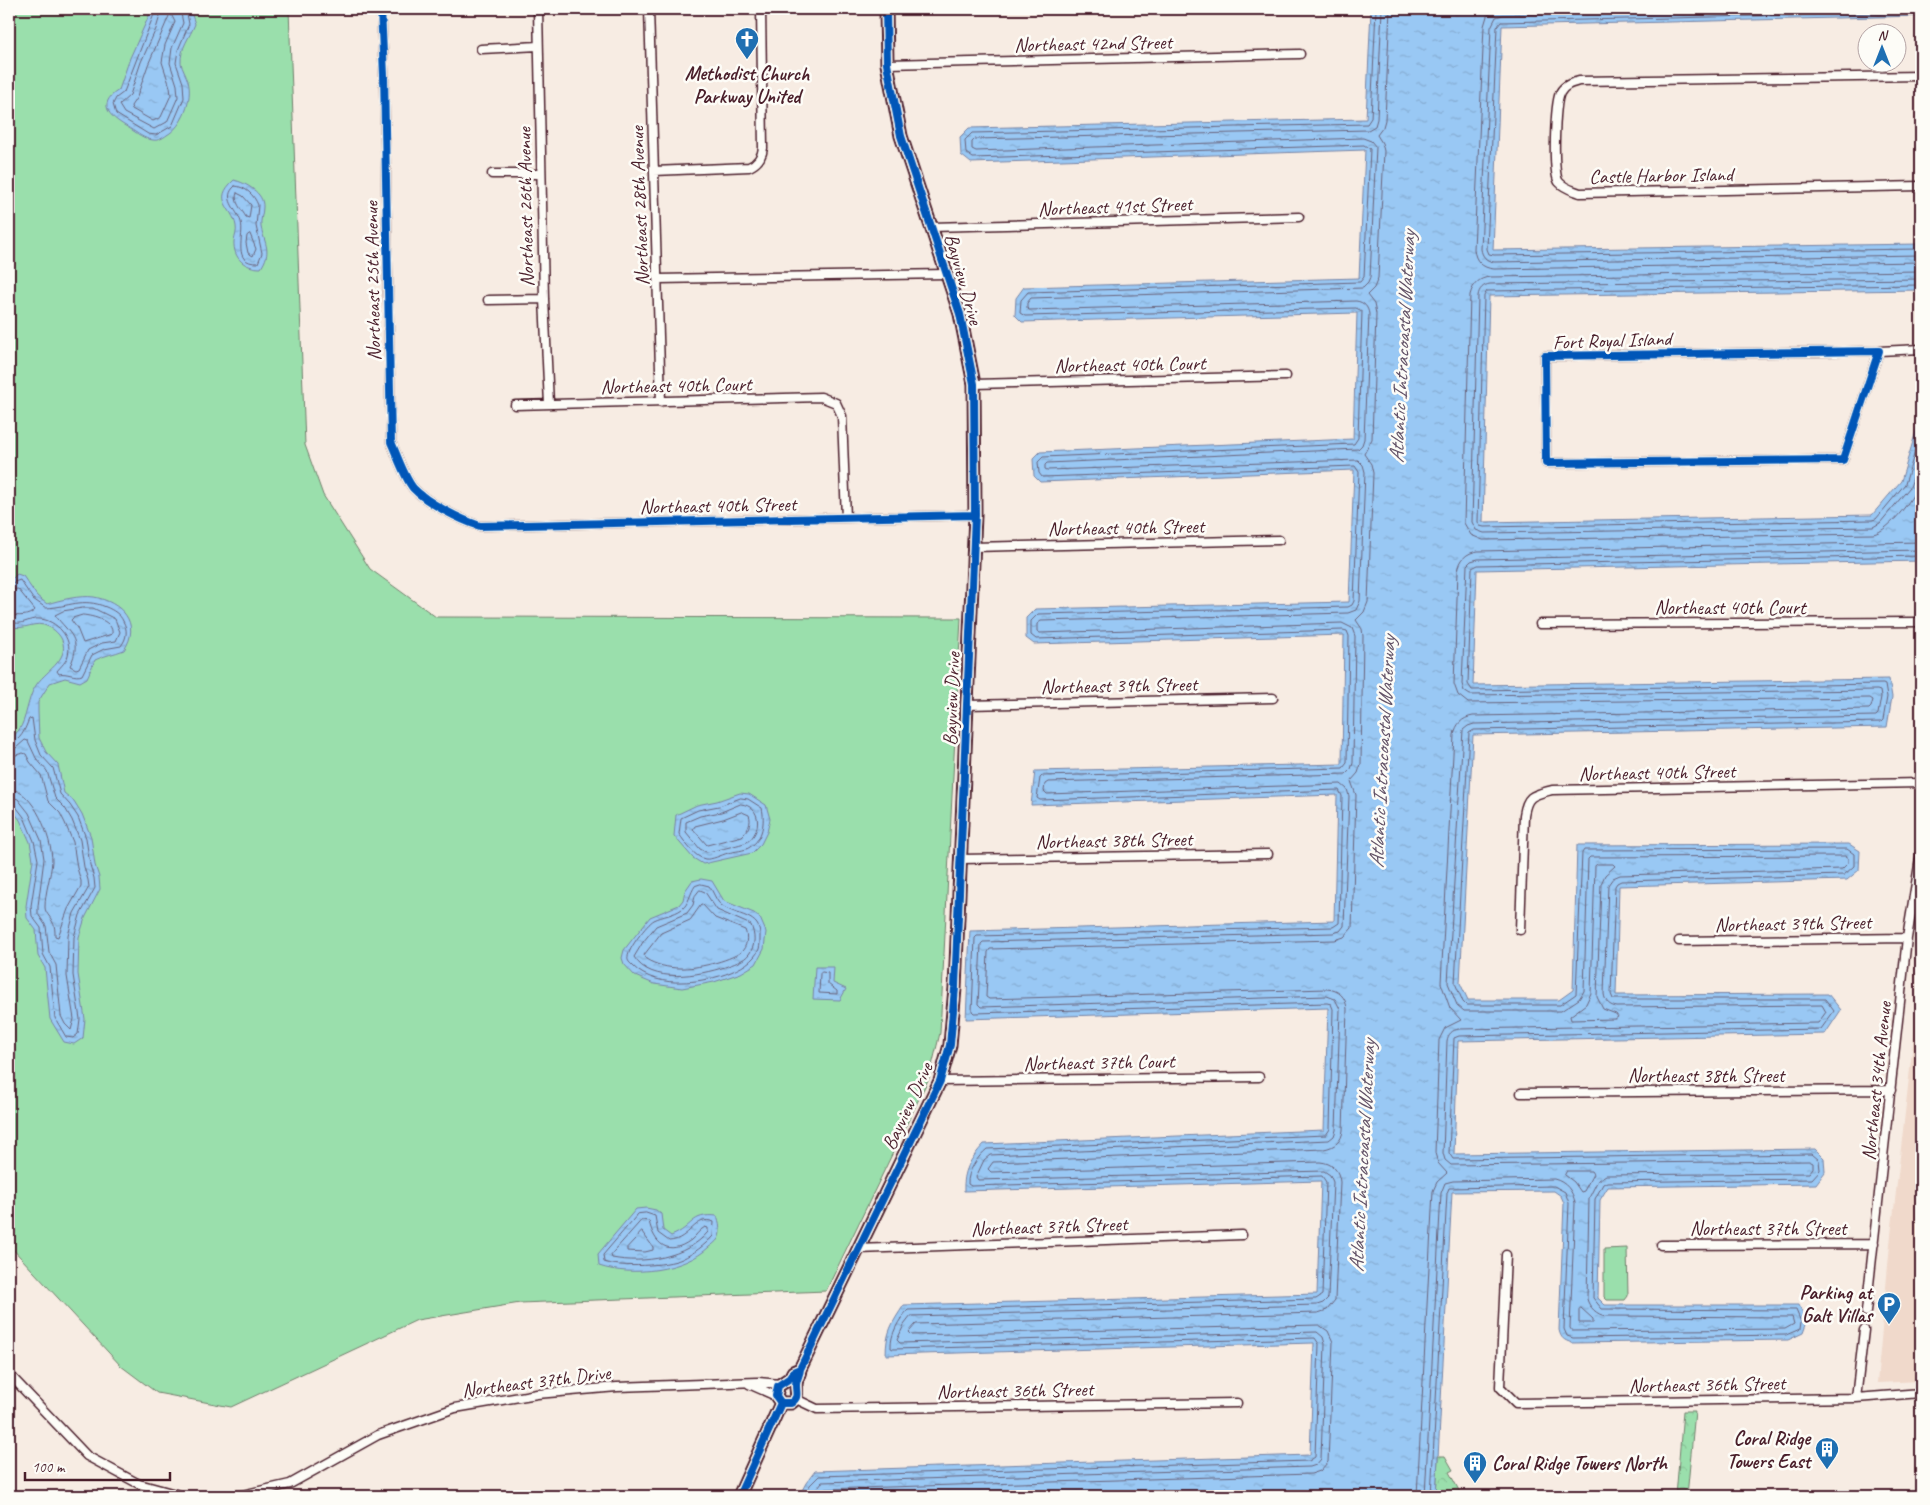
<svg xmlns="http://www.w3.org/2000/svg" width="1930" height="1505" font-family="Caveat,sans-serif">
  <style>
    .built { fill: #f0d9cb }
    .green { fill: #9adfac; stroke: #727f6c }
    .park { fill: url(#park-crowns); stroke: #727f6c }
    .water { fill: url(#water-ripples); stroke: #7984a4 }
    .lines { fill: none; stroke-linecap: round; stroke-linejoin: round }
    .shore { stroke: #6a637b; stroke-width: 1 }
    .street-casing { stroke: #4a1f2b; stroke-width: 11 }
    .secondary-casing { stroke: #4a1f2b; stroke-width: 15 }
    .street { stroke: #fdfcf7; stroke-width: 8 }
    .secondary { stroke: #fdfcf7; stroke-width: 11 }
    .cycleway-casing { stroke: #fdfcf7; stroke-width: 11 }
    .cycleway { stroke: #0057b8; stroke-width: 8 }
    .labels { text-anchor: middle; stroke-width: 5; stroke-linejoin: round; paint-order: stroke }
    .street-label { font-size: 20px; fill: #4a1f2b; stroke: #fdfcf7 }
    .poi-label { font-size: 20px; font-weight: bold; fill: #4a1f2b; stroke: #fdfcf7; text-anchor: end }
    .water-label { font-size: 21px; font-style: italic; fill: #625267; stroke: #fdfcf7 }
  </style>
  <defs>
    <pattern id="park-crowns" width="20" height="18" patternUnits="userSpaceOnUse" patternTransform="scale(1.25)"><rect width="20" height="18" fill="#9adfac"/><path d="M2 6a3 3 0 1 1 6 0M12 15a3 3 0 1 1 6 0" fill="none" stroke="#86bf94"/></pattern>
    <pattern id="water-ripples" width="26" height="14" patternUnits="userSpaceOnUse" patternTransform="scale(1.25)"><rect width="26" height="14" fill="#99c8f4"/><path d="M2 4q2-2 4 0t4 0M15 11q2-2 4 0t4 0" fill="none" stroke="#85abd1"/></pattern>
  </defs>
  <rect width="100%" height="100%" fill="#f7ece3"/>
  <filter id="ink" filterUnits="userSpaceOnUse"><feTurbulence type="fractalNoise" baseFrequency=".02" numOctaves="2"/><feDisplacementMap in="SourceGraphic" scale="10" xChannelSelector="R" yChannelSelector="G"/><feConvolveMatrix kernelMatrix="1 2 1 2 8 2 1 2 1" color-interpolation-filters="sRGB"/></filter>
  <g filter="url(#ink)">
    <path class="built" d="M1921,973v408l-44,2 13,-139z"/>
    <path class="green" d="M9,9h280l16,436 18,50 47,74 66,48 525,1 -21,415 -11,45 -103,213 -306,12 -103,17 -186,87 -74,-14 -36,-27 -112,-121z
      M1627,1248l1,48 -3,4h-18l-3,-3v-48z"/>
    <path class="park" d="M1683,1411h12l-8,85h-11z
      M1438,1456h7l8,14 -4,2 13,24h-26z"/>
    <path class="water" d="M152,9h38l5,15c-5,13 -15,24 -14,39 1,6 5,12 7,18 5,18 -5,45 -21,54 -4,3 -9,6 -14,5 -9,-1 -16,-7 -24,-12 -16,-9 -35,-23 -10,-38l11,-32z
      M1371,9h550v7l-419,10 -9,224 428,-6v46l-432,6 -6,226 389,-7 29,-34 20,-66v146l-444,9 -4,115 416,-6 3,18 -5,30 -414,8 -13,248 8,17h91l14,-10 4,-145 272,-1 11,7 -1,19 -12,10 -228,6 -3,109 212,-1 13,16 -16,24 -367,7 -4,113 361,-5 9,9 1,14 -9,12 -208,3 -8,13 -2,98 7,7h194l8,17 -4,11 -15,7 -216,3c-8,-3 -11,-4 -13,-13l5,-127 -3,-7 -7,-5 -102,1 -16,304h-637l7,-13 9,-12 495,-16 4,-112 -428,12c0,-23 6,-32 18,-50l413,-11 4,-113 -357,10c-1,-20 6,-32 20,-47l340,-14 4,-122 -362,11 4,-88 364,-10 3,-126 -306,10 4,-34 307,-7 2,-129 -310,9 -8,-6v-20l9,-9 314,-7 5,-132 -314,12 -6,-6 -1,-17 7,-7 313,-13 4,-126 -335,9 -7,-7 1,-17 8,-11 335,-9 6,-128 -394,13 -10,-8 -1,-18 9,-9 397,-9z
      M234,180c12,3 30,13 29,27 0,7 -3,13 -2,20 4,18 11,24 0,41 -16,0 -28,-9 -27,-27 1,-5 3,-9 2,-15 -3,-19 -25,-25 -2,-46z
      M17,574l6,2 14,20 10,8c13,-4 33,-9 47,-7 27,5 48,26 30,53 -10,4 -19,5 -29,10l-8,18 -7,4 -15,-4 -15,5 -12,19v10l1,26 7,14 12,13 6,28 10,8 8,13 9,23 4,28 4,12 1,12 -15,29 -6,19 -1,37 7,45 -2,19 -9,6 -10,-2 -14,-23 -5,-51 -7,-12 -2,-26 -9,-12 -1,-12 7,-46 -3,-18 -10,-22 -11,-15v-64c3,-4 7,-7 10,-11 8,-12 8,-30 16,-43 9,-16 35,-26 27,-47 -2,-5 -8,-11 -13,-13 -15,-8 -24,5 -40,-1v-44z
      M740,793l9,1 17,11 4,14 -3,13 -6,12 -9,9 -49,11 -10,-6 -19,-22 2,-21 21,-10 20,-4z
      M701,879l11,2 12,20 30,12 6,5 6,14 -2,17 -8,15 -15,9 -27,9 -32,6 -28,-4 -19,-8 -11,-12 -2,-6 2,-8 26,-33 29,-12 4,-5 2,-9 7,-10z
      M815,967h19l-1,16 13,6 -6,11 -27,-1z
      M646,1208l10,2 5,4 2,16 8,6c23,-9 19,-23 46,-20 2,7 5,16 1,23 -2,3 -6,6 -9,8 -25,24 -77,30 -110,19l-1,-12 38,-45z"/>
    <g class="lines">
      <path class="shore" d="M156,9l-32,83 -8,6 -3,6 3,10 32,20 8,1 16,-9 12,-28 -1,-15 -7,-20 2,-13 11,-26 -3,-15
        M162,9l-6,20 -15,33 -11,33 -11,10 5,8 30,16 13,-7 11,-25 -1,-12 -7,-22 2,-15 11,-25 -3,-14
        M1496,9l-9,7 -3,10 -10,223c1,12 8,19 20,20l427,-7
        M1765,9l-262,6 -7,2 -5,10 -10,222c1,7 5,12 13,13l427,-7
        M1921,12l-420,10 -4,5 -10,222 2,5 5,1 427,-6
        M171,14l4,8 -10,23 -3,17 8,25 1,8 -10,22 -8,4 -21,-12 -1,-3 6,-9 11,-32 21,-49z
        M235,186c11,1 19,9 23,19l-2,21 6,27 -4,10c-27,1 -13,-27 -17,-41 -4,-13 -20,-24 -6,-36z
        M237,193l6,3 8,9 -2,13 -3,-1c-4,-7 -13,-16 -9,-24z
        M250,234l6,15 -3,7 -5,-3 -2,-10 1,-7z
        M1921,271l-431,6c-11,1 -17,7 -20,18l-6,228 7,12 12,5 390,-6c17,-3 43,-39 48,-55
        M1921,279l-431,5c-7,1 -11,5 -12,12l-6,226 4,8 8,3 389,-6 7,-4 30,-36 11,-33
        M1921,285l-434,6 -3,5 -6,226 2,4 4,1 388,-7 4,-1 29,-35 16,-52
        M9,584l11,-4 13,19 13,9c23,-1 36,-11 60,-1 7,3 14,7 17,14 5,9 4,17 -2,25l-17,3 -12,6 -10,20c-7,3 -15,-3 -23,-1l-2,-3c4,-5 10,-10 11,-16 5,-17 -12,-35 -28,-36 -8,-1 -13,3 -20,4 -3,1 -7,-1 -11,-1
        M9,590l9,-1 17,21c-7,7 -16,6 -26,5
        M83,608h10l22,11 5,13 -4,9 -14,2 -14,7 -9,18 -3,1 -6,-3c13,-28 -1,-32 -15,-51l8,-4z
        M83,615c10,1 31,6 29,19l-29,9 -6,-15 -6,-8 2,-2z
        M9,743c12,-1 16,-14 20,-24l3,-1 3,22 6,15 12,13 7,26 10,11 8,12 8,21 4,27 4,13 1,10 -15,27 -6,22 -1,38 7,44 -2,15 -5,4 -7,-1 -11,-19 -5,-51 -7,-13 -2,-26 -9,-12 -1,-10 7,-46 -4,-19 -10,-24 -10,-13 -5,-2
        M9,750l7,-2 9,-8 3,1 8,17 11,13 8,27 10,10 7,12 8,20 4,27 4,13 1,7 -15,26 -6,23 -1,40 7,43 -3,11 -6,-6 -4,-8 -5,-51 -7,-13 -3,-26 -8,-12v-8l6,-47 -3,-19 -12,-27 -11,-14 -9,-3
        M9,757l14,-4 3,1 4,8 11,13 7,26 12,12 5,10 8,19 4,26 4,13v5l-13,23 -10,28 -3,-1c0,-5 0,-11 -3,-15 -2,-5 -7,-8 -7,-14 0,-15 6,-31 7,-46 0,-22 -18,-72 -43,-72
        M741,798l7,1 14,9c3,13 1,31 -12,39 -5,4 -16,4 -22,6 -7,2 -16,7 -23,6 -11,-2 -20,-17 -26,-25l2,-16 17,-8 21,-4z
        M741,804c21,2 21,28 6,38 -4,2 -36,10 -41,10l-6,-3 -14,-17v-10l14,-6 21,-4z
        M742,812l7,3c3,7 -1,16 -7,21l-35,9 -14,-16 2,-3 28,-7z
        M1598,864h15l2,2 -10,9 -4,9 -4,113 6,12 13,5 2,3 -3,2 -44,1 -1,-4 16,-12 5,-11 4,-127z
        M701,884l8,2c4,5 7,15 12,19 15,12 41,8 39,33 0,4 0,8 -1,11 -9,23 -55,33 -77,33 -16,1 -38,-4 -49,-16 -3,-3 -6,-5 -5,-9 0,-8 19,-33 26,-37 8,-4 20,-5 28,-11 7,-5 8,-16 13,-23z
        M700,890l5,2 12,18 34,15c4,10 5,20 -2,29 -5,7 -16,10 -24,13 -25,8 -74,18 -91,-10l9,-15 13,-16 31,-13 6,-8 2,-9z
        M702,904l13,14 30,12c3,7 2,17 -4,22 -12,9 -46,17 -61,16 -12,0 -24,-3 -34,-9l-2,-4 17,-22 29,-13z
        M822,972l6,1v11l9,7v3l-18,-1 1,-19z
        M1567,1171h24l2,3 -9,17 -3,1 -7,-10 -9,-7z
        M646,1213l9,3 3,17 11,8c21,-1 26,-27 45,-19l-1,14c-9,10 -19,17 -31,23 -15,7 -62,9 -78,3l-1,-7 35,-41z
        M642,1220l7,1c5,23 19,36 42,19 5,-4 8,-10 14,-13l3,1v4c-22,26 -64,32 -96,26l-1,-3z
        M642,1232l11,15v3l-8,2 -18,-1v-3z
        M1581,1308l12,11v4h-14v-13z
        M804,1496l6,-11 9,-9 490,-15 6,-4 4,-113 -4,-6 -422,11 -2,-1c-1,-13 8,-29 17,-38l408,-11 6,-4 4,-113 -4,-6 -351,10 -3,-2c-1,-12 10,-28 19,-35l339,-14 4,-6 3,-120 -2,-5 -4,-1 -353,10 -2,-2 3,-73 2,-2 356,-9 6,-4 3,-127 -3,-6 -299,10 -3,-2 3,-20 2,-2 301,-8 4,-5 2,-127 -2,-5 -4,-1 -307,9 -5,-4v-14l7,-7 310,-7 4,-2 2,-4 5,-129 -4,-6 -313,11 -3,-4 -1,-11 5,-5 311,-13 4,-6 4,-127 -6,-3 -331,8 -5,-3 1,-13 7,-8 332,-10 4,-5 6,-128 -6,-4 -391,13 -7,-5 -1,-13 7,-7 395,-9 4,-6 5,-109
        M811,1496l11,-14 488,-15 6,-2 5,-6 4,-115 -2,-7 -6,-5 -417,11 -3,-3 7,-15 7,-9 406,-11 6,-2 5,-5 5,-116 -3,-7 -6,-4 -346,9 -2,-3 8,-17 6,-5 339,-15 5,-4 2,-6 4,-121 -5,-10 -8,-3 -346,11 -3,-3 3,-60 2,-2 350,-9 7,-2 4,-5 5,-130 -2,-7 -6,-5 -294,10 -3,-3 1,-7 3,-2 298,-8 5,-5 2,-6 2,-127 -3,-8 -10,-5 -302,10 -3,-2v-7l4,-3 307,-8 8,-3 4,-9 5,-129 -2,-7 -5,-5 -311,10 -2,-1v-4l2,-2 311,-14 4,-4 2,-6 5,-125c-1,-7 -5,-12 -13,-13l-327,9 -2,-2v-5l4,-5 332,-10 5,-5 2,-5 6,-131 -5,-6 -8,-3 -387,13 -4,-2v-7l3,-3 393,-9 7,-4 2,-7 5,-110
        M820,1496l5,-7 486,-15 9,-3 8,-9 5,-120 -5,-11 -9,-6 -407,10 -3,-3 7,-8 402,-11 9,-3 8,-10 5,-118c-1,-12 -8,-19 -20,-20l-329,10 -3,-3 5,-7 331,-13c11,-2 18,-8 19,-19l4,-121c-1,-12 -8,-19 -20,-20l-338,10 -3,-2 2,-45 2,-3 345,-9 9,-3 8,-9 4,-133 -5,-14 7,-8 3,-9 2,-128 -1,-7 -6,-9 8,-8 4,-10 5,-129 -2,-9 -7,-10 8,-15 4,-125 -2,-10 -7,-9 7,-7 4,-10 6,-127 -2,-8 -5,-8 6,-8 2,-7 5,-111
        M1417,1496l16,-305 4,-9 10,-9 -9,-10 -3,-10 4,-113 6,-12 16,-8 -11,-12 -9,-25 13,-248c2,-11 8,-17 19,-19l396,-7 2,-2 2,-7 -3,-2 -402,5 -10,-8 -4,-11 4,-113c2,-12 8,-18 20,-20l443,-9
        M1425,1496l16,-303 4,-10 8,-2 101,-2c12,3 19,12 21,24l-5,125 2,3 213,-2 9,-5 -2,-7 -186,-1c-9,-1 -17,-9 -19,-17l2,-101 9,-18 8,-5 203,-2 4,-5v-5l-4,-2 -358,4 -6,-5 -2,-7 4,-112c1,-7 5,-11 12,-12l359,-6 8,-11 -4,-7 -205,2c-7,-1 -12,-5 -13,-13l4,-109 5,-7 7,-3 222,-6 6,-6v-5l-3,-2 -255,1 -2,2 -4,132 -5,8 -18,12h-97l-7,-6 -9,-22 15,-253 5,-4 6,-2 402,-8 2,-2 3,-17 -1,-6 -3,-1 -407,5 -6,-4 -2,-7 5,-119 4,-4 7,-2 443,-9
        M1431,1496l16,-303 2,-5 105,-2 11,6 4,11 -5,126 3,7 6,2 213,-3 14,-6 1,-7 -5,-12 -194,-1 -9,-11 2,-99 8,-15 4,-2 205,-3 8,-9 -1,-10 -7,-6 -359,5 -4,-6 5,-115 5,-2 362,-7 13,-18 -9,-12h-212l-2,-5 4,-108 2,-3 4,-2 223,-6 10,-9v-12l-7,-5 -263,1 -2,3 -6,141 -16,11h-94l-3,-3 -8,-19 14,-250 5,-3 407,-8 2,-2 4,-23 -2,-12 -2,-1 -411,6 -4,-6 4,-116 6,-3 443,-9"/>
      <g class="street-casing">
        <path id="street" d="M381,9l3,66 7,367c6,13 13,35 22,46 14,15 48,32 67,38l495,-11
          M538,9l6,290 5,105
          M649,9l12,393
          M481,49l57,-3
          M887,64l413,-10
          M1921,76l-342,5c-7,2 -15,4 -19,12 -5,11 -8,81 -1,89 6,7 14,8 21,11l341,-7
          M654,171l95,-4c9,-4 13,-10 14,-19l-2,-139
          M492,174h49
          M932,227l367,-10
          M659,279l287,-5
          M488,300l56,-1
          M1879,351l-36,109 -297,3 -1,-107z
          M1879,351l42,-2
          M974,384l312,-8
          M515,405l306,-8 15,6 6,13 4,102
          M973,547l306,-7
          M1540,624l381,-2
          M967,705l306,-7
          M960,859l308,-5
          M1520,930l4,-115c3,-20 9,-20 28,-25l369,-7
          M1679,941l228,-3
          M940,1081l319,-4
          M1521,1093l370,-3
          M1661,1245l213,-1
          M858,1249l384,-14
          M1506,1255l-6,132 16,16 340,-5 65,-5
          M1866,1312l41,-374 14,-85
          M9,1374l78,82 52,28 44,12
          M749,1384l27,12
          M1856,1398l8,-68
          M796,1399l21,10 420,-6
          M225,1496l17,-1 48,-11 88,-49 77,-27 82,-14 80,-7 141,-5 22,2"/>
      </g>
      <g class="secondary-casing">
        <path id="secondary" d="M800,1369l-7,3 -3,6 -12,8 -2,10 5,7h10c8,-6 5,-9 5,-18 0,-6 4,-10 4,-16l140,-288 10,-36 5,-57 20,-473 -1,-131 -14,-70 -59,-178 -14,-72 -1,-55
          M739,1496l42,-93"/>
      </g>
      <use href="#street" class="street"/>
      <use href="#secondary" class="secondary"/>
      <g class="cycleway-casing">
        <path id="cycleway" d="M381,9l3,66 7,367c6,13 13,35 22,46 14,15 48,32 67,38l495,-11
          M1879,351l-36,109 -297,3 -1,-107z
          M800,1369l-7,3 -3,6 -12,8 -2,10 5,7h10c8,-6 5,-9 5,-18 0,-6 4,-10 4,-16l140,-288 10,-36 5,-57 20,-473 -1,-131 -14,-70 -59,-178 -14,-72 -1,-55
          M739,1496l42,-93"/>
      </g>
      <use href="#cycleway" class="cycleway"/>
    </g>
  </g>
  <defs>
    <g id="church-pin" transform="scale(1.25)"><path d="M0 17L-7.5 6A9.5 9.5 0 1 1 7.5 6Z" fill="#1f6fb2" stroke="#fdfcf7"/><path d="M-1.2-6h2.4v3.5h3.3v2.4h-3.3V6h-2.4V-.1h-3.3v-2.4h3.3Z" fill="#fff"/></g>
    <g id="parking-pin" transform="scale(1.25)"><path d="M0 17L-7.5 6A9.5 9.5 0 1 1 7.5 6Z" fill="#1f6fb2" stroke="#fdfcf7"/><path d="M-3.5-5.5H1a3.5 3.5 0 0 1 0 7H-1V5.5H-3.5ZM-1-3.4V-.6H.8a1.4 1.4 0 0 0 0-2.8Z" fill="#fff"/></g>
    <g id="building-pin" transform="scale(1.25)"><path d="M0 17L-7.5 6A9.5 9.5 0 1 1 7.5 6Z" fill="#1f6fb2" stroke="#fdfcf7"/><path d="M-4-6H4V6H1V3H-1V6H-4ZM-2.5-4.3h1.7v1.8h-1.7ZM.8-4.3h1.7v1.8H.8ZM-2.5-1h1.7V.8h-1.7ZM.8-1h1.7V.8H.8Z" fill="#fff"/></g>
  </defs>
  <g fill-rule="evenodd">
    <use href="#church-pin" x="747" y="39"/>
    <use href="#parking-pin" x="1889" y="1304"/>
    <use href="#building-pin" x="1827" y="1449"/>
    <use href="#building-pin" x="1475" y="1463"/>
  </g>
  <g class="labels">
    <g class="street-label">
      <text transform="translate(1093 43) rotate(-1)" y="7">Northeast 42nd Street</text>
      <text transform="translate(1661 175) rotate(-1)" y="7">Castle Harbor Island</text>
      <text transform="translate(639 206) rotate(-92)" y="7">Northeast 28th Avenue</text>
      <text transform="translate(1115 206) rotate(-2)" y="7">Northeast 41st Street</text>
      <text transform="translate(525 207) rotate(-91)" y="7">Northeast 26th Avenue</text>
      <text transform="translate(964 279) rotate(74)" y="7">Bayview Drive</text>
      <text transform="translate(372 281) rotate(-91)" y="7">Northeast 25th Avenue</text>
      <text transform="translate(1612 340) rotate(-2)" y="7">Fort Royal Island</text>
      <text transform="translate(1130 364) rotate(-1)" y="7">Northeast 40th Court</text>
      <text transform="translate(676 385) rotate(-1)" y="7">Northeast 40th Court</text>
      <text transform="translate(718 505) rotate(-1)" y="7">Northeast 40th Street</text>
      <text transform="translate(1126 527) rotate(-1)" y="7">Northeast 40th Street</text>
      <text x="1730" y="614">Northeast 40th Court</text>
      <text transform="translate(1119 685) rotate(-1)" y="7">Northeast 39th Street</text>
      <text transform="translate(951 699) rotate(-88)" y="7">Bayview Drive</text>
      <text transform="translate(1657 772) rotate(-1)" y="7">Northeast 40th Street</text>
      <text transform="translate(1114 840) rotate(-1)" y="7">Northeast 38th Street</text>
      <text transform="translate(1793 923) rotate(-1)" y="7">Northeast 39th Street</text>
      <text transform="translate(1099 1062) rotate(-1)" y="7">Northeast 37th Court</text>
      <text x="1706" y="1082">Northeast 38th Street</text>
      <text transform="translate(1876 1081) rotate(-84)" y="7">Northeast 34th Avenue</text>
      <text transform="translate(907 1106) rotate(-65)" y="7">Bayview Drive</text>
      <text transform="translate(1049 1226) rotate(-2)" y="7">Northeast 37th Street</text>
      <text x="1768" y="1235">Northeast 37th Street</text>
      <text transform="translate(536 1381) rotate(-7)" y="7">Northeast 37th Drive</text>
      <text transform="translate(1707 1384) rotate(-1)" y="7">Northeast 36th Street</text>
      <text transform="translate(1015 1390) rotate(-1)" y="7">Northeast 36th Street</text>
    </g>
    <g class="poi-label">
      <text x="747" y="80" text-anchor="middle">Methodist Church<tspan x="747" dy="23">Parkway United</tspan></text>
      <text x="1872" y="1299">Parking at<tspan x="1872" dy="23">Galt Villas</tspan></text>
      <text x="1810" y="1445">Coral Ridge<tspan x="1810" dy="23">Towers East</tspan></text>
      <text x="1492" y="1470" text-anchor="start">Coral Ridge Towers North</text>
    </g>
    <g class="water-label">
      <text transform="translate(1402 347) rotate(-87)" y="7">Atlantic Intracoastal Waterway</text>
      <text transform="translate(1382 752) rotate(-87)" y="7">Atlantic Intracoastal Waterway</text>
      <text transform="translate(1362 1156) rotate(-87)" y="7">Atlantic Intracoastal Waterway</text>
    </g>
  </g>
  <rect width="1930" height="1505" fill="none" stroke="#fdfcf7" stroke-width="30"/>
  <rect x="15" y="15" width="1900" height="1475" fill="none" stroke="#4a1f2b" stroke-width="2" filter="url(#ink)"/>
  <g transform="translate(1882 48)"><circle r="24" fill="#fdfcf7" stroke="#b5a4a5"/>
  <path d="M0-4L9 19L0 12L-9 19Z" fill="#1f6fb2"/>
  <text y="-8" font-size="14" font-weight="bold" text-anchor="middle" fill="#4a1f2b">N</text>
  </g>
  <path d="M25 1472v8h145v-8" fill="none" stroke="#4a1f2b" stroke-width="2.5"/>
  <text x="32" y="1472" font-size="15" fill="#4a1f2b" stroke="#fdfcf7" stroke-width="4" paint-order="stroke">100 m</text>
</svg>
